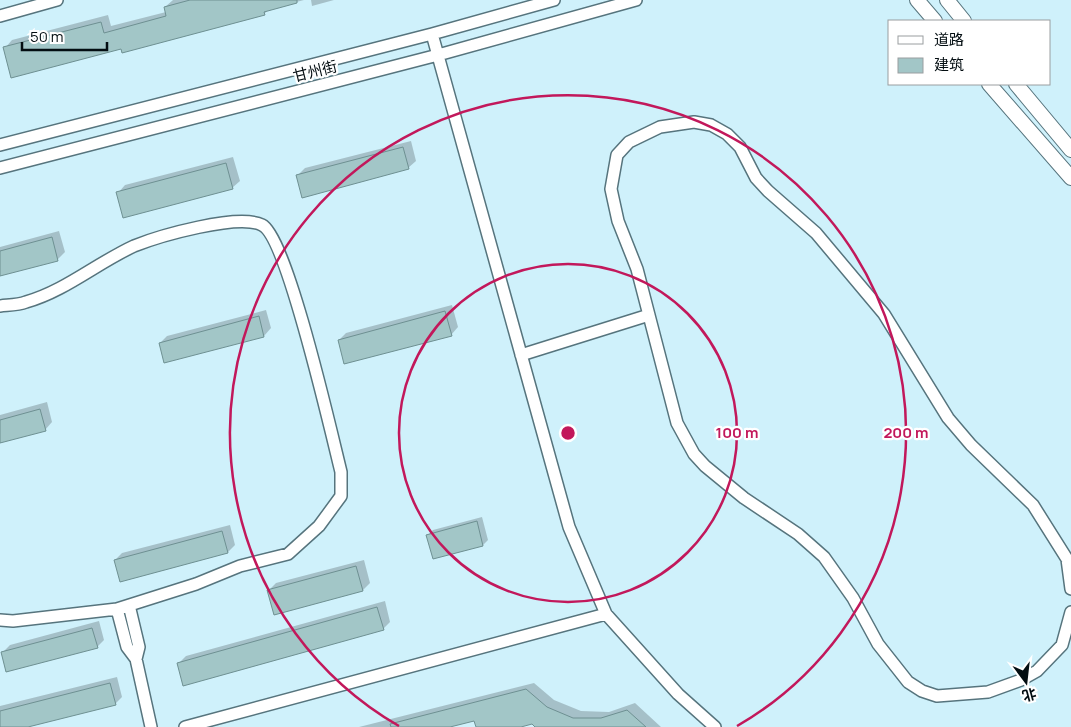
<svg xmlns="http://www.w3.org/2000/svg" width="1071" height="727" font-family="Manrope,'Noto Sans SC',sans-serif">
<rect width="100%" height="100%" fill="#cff1fb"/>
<path fill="#0003" d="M173,0h131l-35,9 -5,5 -259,34 7,-8 96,-25 3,11 55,-14 -1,-5z
M311,0h23l-22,6z
M411,141l5,20 -8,7 -111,8 8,-8z
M233,157l7,24 -8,7 -114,5 7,-8z
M59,231l6,21 -7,7 -58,16v-28z
M452,305l6,22 -7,8 -112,5 7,-7z
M266,310l5,18 -7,8 -104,7 7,-7z
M47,402l5,20 -7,8 -45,11v-26z
M482,517l6,23 -5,5 -49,13 -6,-23 5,-5z
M230,525l5,20 -7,7 -113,8 7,-7z
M364,560l6,23 -7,7h-94l7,-7z
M385,601l5,21 -7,7 -205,35 8,-8z
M99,621l5,19 -7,7 -94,5 7,-7z
M117,677l5,20 -7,7 -92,23h-23v-21z
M534,683l20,17 27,11 28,1 26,-9 26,24h-120l-9,-4 -16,4h-39l-2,-8 -30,8h-86z"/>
<path fill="#a2c6c7" stroke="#6e9092" d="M190,0h107v3l-33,9 1,3 -143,38 -1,-4 -110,29 -8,-31 98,-25 3,11 62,-17 -2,-9z
M403,147l6,22 -107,29 -6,-23z
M226,163l7,26 -110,29 -7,-26z
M52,237l6,24 -58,15v-25z
M445,311l7,25 -108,28 -6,-24z
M259,316l5,21 -100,26 -5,-20z
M40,409l6,22 -46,12v-23z
M477,521l6,25 -50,13 -7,-24z
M222,531l6,22 -108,29 -6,-22z
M356,566l7,25 -89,24 -7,-25z
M377,607l7,23 -201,56 -6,-23z
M92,628l6,20 -92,24 -5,-20z
M110,683l6,22 -88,22h-28v-16z
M526,689l21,18 26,11h28l26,-8 19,17h-111l-3,-3 -11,3h-45l-2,-6 -24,6h-59l-1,-3z"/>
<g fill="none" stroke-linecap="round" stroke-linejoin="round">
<defs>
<path id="minor" d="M0,16l57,-16
M432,34l137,493 37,87 72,80 37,33
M0,145l432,-111 122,-34
M0,168l438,-113 198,-55
M0,306c8,-1 18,-1 26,-4 39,-11 71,-39 108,-56 25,-10 104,-33 128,-21 25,12 70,211 79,247v24l-22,30 -31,28 -48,12 -44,18 -79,25 -104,12 -13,-1
M521,355l128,-40
M1071,589l-4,-30 -34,-54 -62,-60 -23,-27 -64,-104 -68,-81 -48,-42 -12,-13 -16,-31 -13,-13 -16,-9 -17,-3 -34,5 -31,15 -12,13 -6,34 7,32 19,48 40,154 17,31 11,12 39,32 54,36 26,23 29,41 25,46 30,38 14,9 15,5 51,-4 33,-12 16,-9 25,-26 9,-33
M129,605l10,42 -3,12
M117,609l10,38 9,12 15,68
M185,727l421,-113"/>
<path id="major" d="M917,0l18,21
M947,0l17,21
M989,84l82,94
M1016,84l55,66"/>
</defs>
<use href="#minor" stroke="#56747d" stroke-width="14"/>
<use href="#major" stroke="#56747d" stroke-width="16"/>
<use href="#minor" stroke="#fff" stroke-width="11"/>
<use href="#major" stroke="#fff" stroke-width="14"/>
</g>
<g fill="none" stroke="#c2185b" stroke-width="2.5">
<circle cx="568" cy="433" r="169"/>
<path d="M399 726A338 338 0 1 1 737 726"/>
</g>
<g text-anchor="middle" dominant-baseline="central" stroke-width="4.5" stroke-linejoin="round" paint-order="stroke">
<g font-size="15" fill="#030d11" stroke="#fff">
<text transform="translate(315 71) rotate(-14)">甘州街</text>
</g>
</g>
<circle cx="568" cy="433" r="8" fill="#c2185b" stroke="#fff" stroke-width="2.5"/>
<g font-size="15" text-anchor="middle" font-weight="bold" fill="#c2185b" stroke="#fff" stroke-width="4.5" stroke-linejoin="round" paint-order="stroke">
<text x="737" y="438">100 m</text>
<text x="906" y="438">200 m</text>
</g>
<rect x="888" y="20" width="162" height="65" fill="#ffffff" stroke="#9a9ea0"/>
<rect x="898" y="36" width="25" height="8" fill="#ffffff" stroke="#9a9ea0"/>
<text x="934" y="45" font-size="15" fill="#030d11">道路</text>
<rect x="898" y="58" width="25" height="15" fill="#a2c6c7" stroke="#9a9ea0"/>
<text x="934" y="70" font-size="15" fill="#030d11">建筑</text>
<g transform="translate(1026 682) rotate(165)" stroke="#ffffff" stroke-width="4" paint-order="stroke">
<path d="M0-4L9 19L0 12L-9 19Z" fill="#030d11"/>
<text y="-8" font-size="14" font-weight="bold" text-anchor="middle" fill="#030d11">北</text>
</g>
<path d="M22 42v8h85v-8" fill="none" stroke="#030d11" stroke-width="2.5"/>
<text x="30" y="42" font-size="15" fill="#030d11" stroke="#ffffff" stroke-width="4" paint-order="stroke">50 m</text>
</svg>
